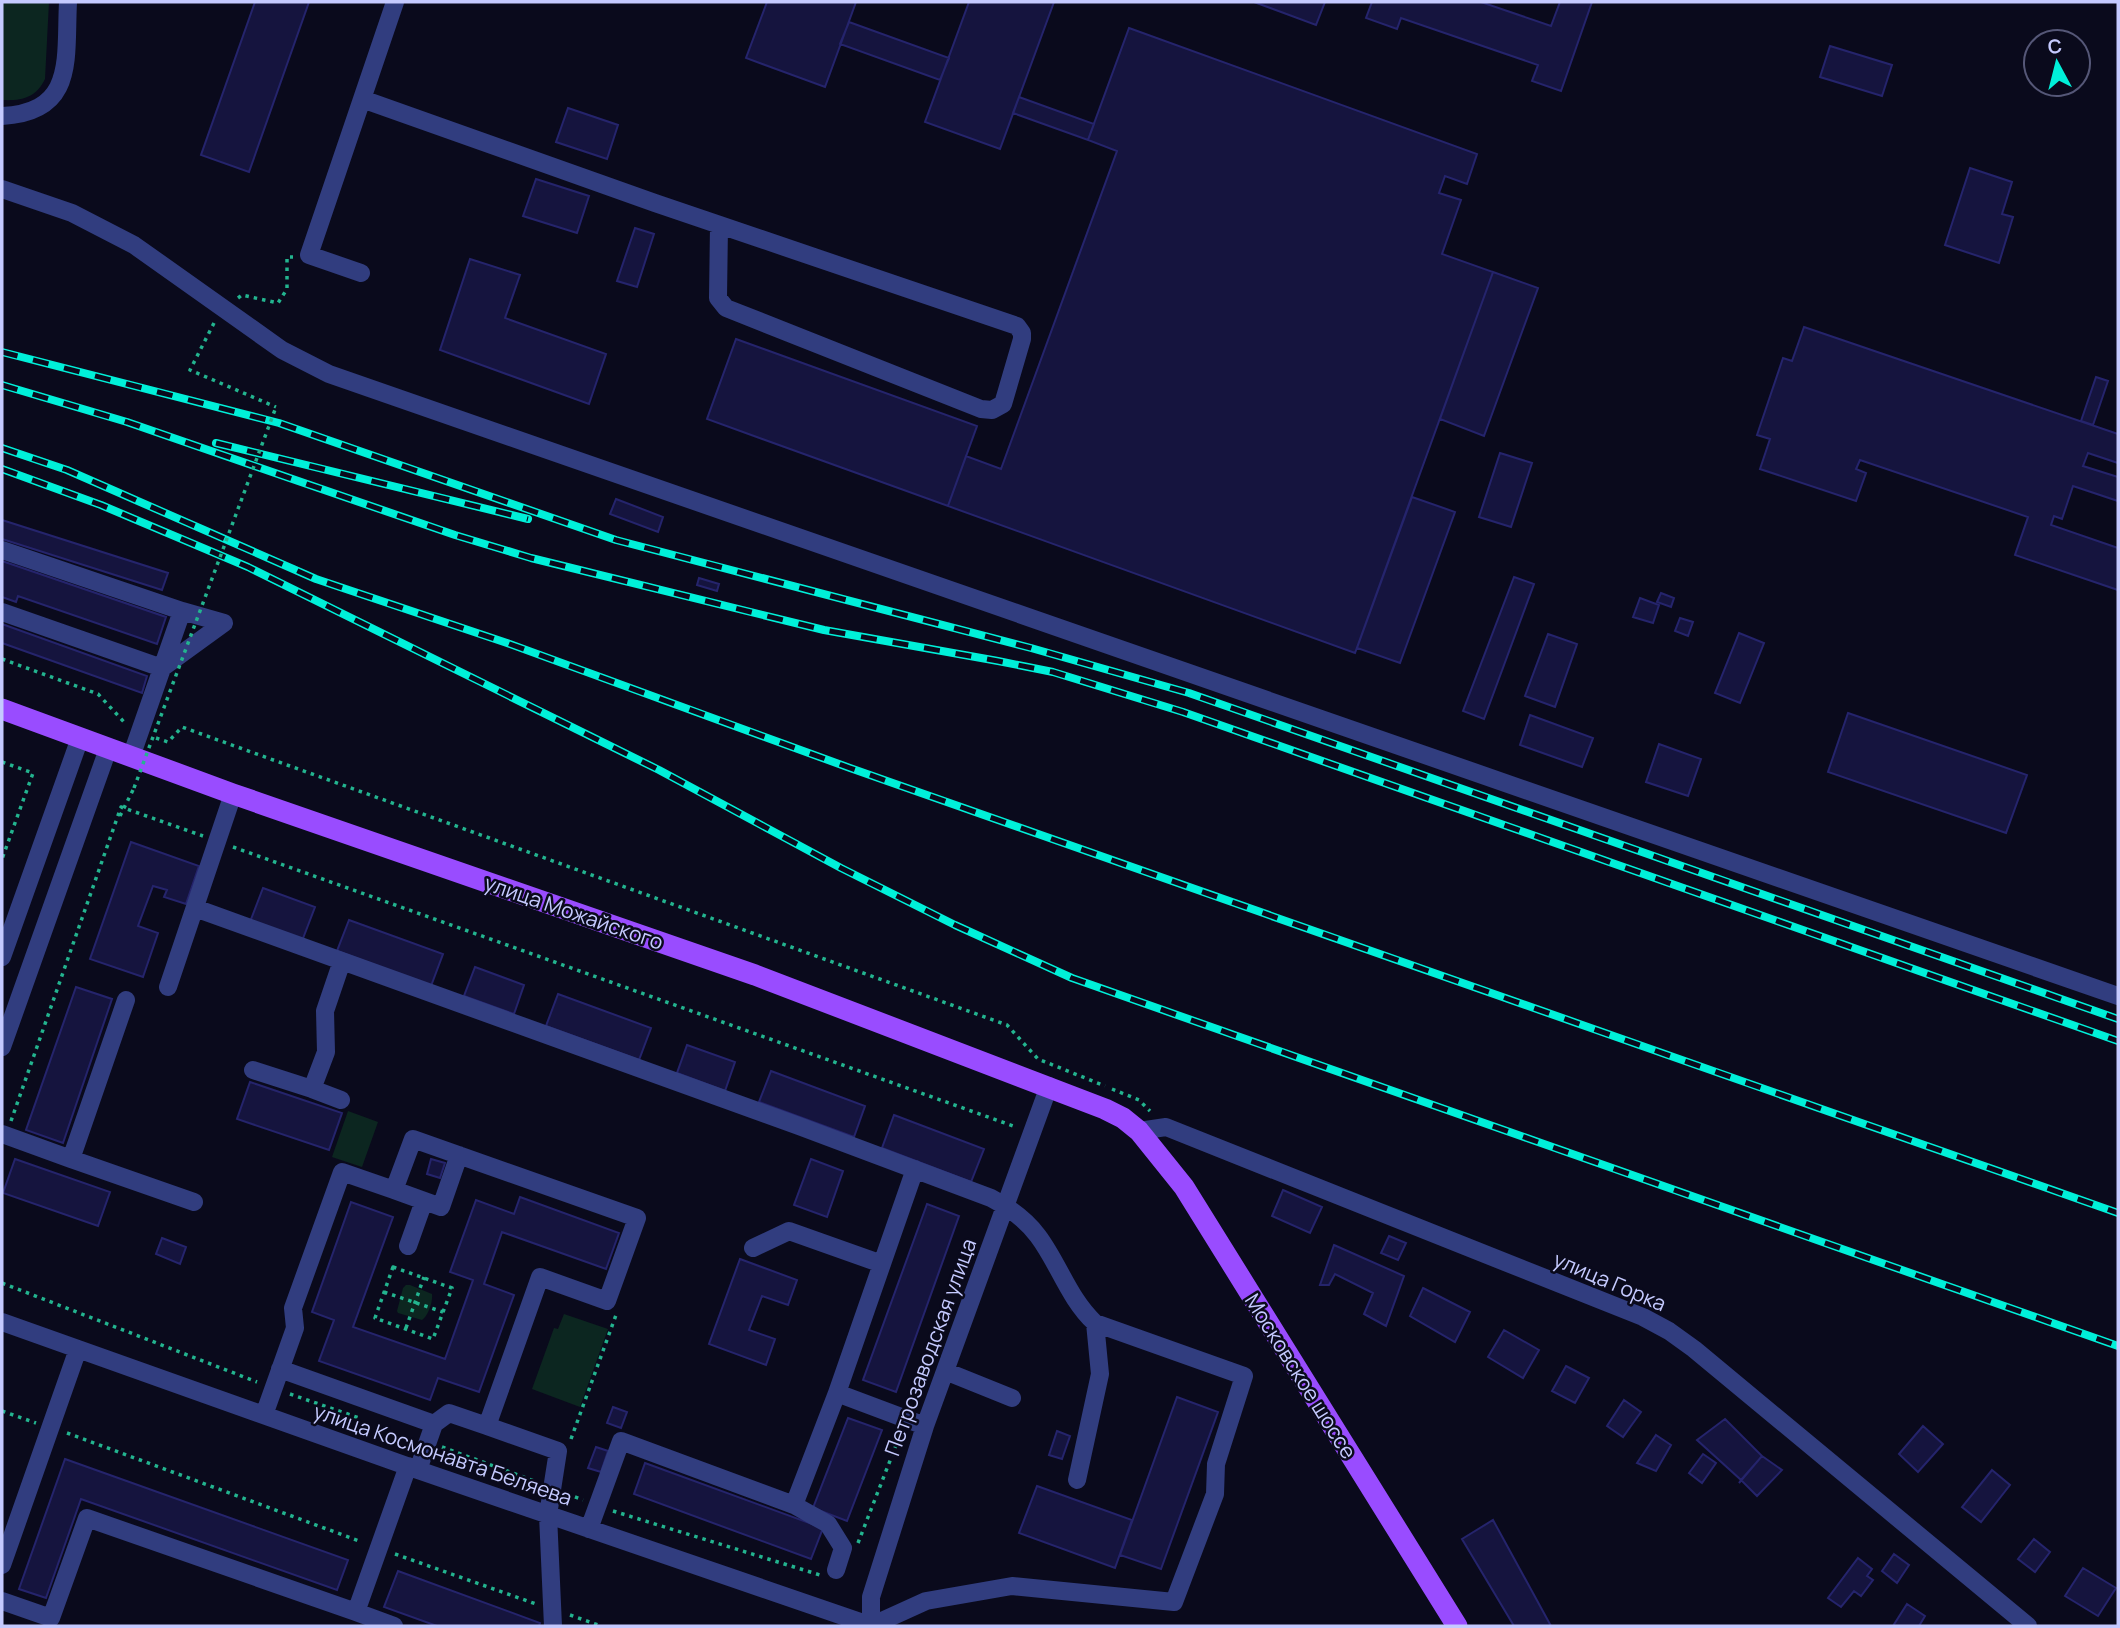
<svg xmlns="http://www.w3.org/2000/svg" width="2120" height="1628" font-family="Manrope,sans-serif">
<rect width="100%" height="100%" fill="#0a0a1c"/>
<path fill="#0c2620" d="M2,2h47l-4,77c-9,19 -24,22 -43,21z
M348,1111l30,11 -16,45 -30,-10z
M406,1285h4l22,9c1,8 -4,22 -10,26l-24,-7 -1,-2 6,-23z
M564,1314l44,15 -28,78 -48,-18 22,-61 4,1z"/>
<path fill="#15143e" stroke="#25246c" stroke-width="2" d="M255,2h54l-60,170 -48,-17z
M767,2h89l-31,85 -79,-29z
M969,2h85l-54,147 -75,-27z
M1254,2h71l-9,23z
M1372,2h109l70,24 9,-24h32l-31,89 -29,-10 6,-16 -137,-47 -4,11 -31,-11z
M849,22l100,36 -9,22 -100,-36z
M1129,28l348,126 -10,30 -22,-8 -6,17 22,7 -19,54 51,18 -138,381 -407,-147 18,-50 35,13 116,-318 -29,-11z
M1830,46l62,19 -10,31 -62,-19z
M1019,97l75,27 -6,16 -75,-27z
M568,108l50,17 -11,34 -51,-17z
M1970,168l42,14 -10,32 11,3 -14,46 -54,-18z
M536,179l53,17 -12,37 -54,-17z
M635,228l19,6 -17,53 -20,-6z
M470,259l50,16 -15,43 101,36 -17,50 -149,-54z
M1493,272l45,16 -54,148 -44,-17z
M1804,327l314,107v29l-30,-10 -5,13 35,11v24l-45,-15 -11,33 -8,-3 -3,9 67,23v42l-103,-35 13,-38 -168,-57 -4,9 10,4 -10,28 -96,-32 10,-30 -13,-4 26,-77 9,3z
M736,339l241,87 -29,80 -241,-87z
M2096,377l12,4 -15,44 -12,-4z
M1500,453l32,10 -21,64 -32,-10z
M1412,497l43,15 -55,151 -43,-15z
M616,499l47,18 -5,15 -48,-18z
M2,520l166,53 -6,17 -160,-51z
M2,561l164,56 -9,27 -139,-48 -2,6 -14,-5z
M1514,577l20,7 -50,135 -21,-8z
M699,578l20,6 -2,7 -20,-6z
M1661,593l13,5 -3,9 -14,-5z
M1640,598l19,7 -6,18 -20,-6z
M1680,618l13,4 -5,14 -13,-5z
M2,624l145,52 -5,17 -140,-50z
M1739,633l25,10 -24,60 -25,-10z
M1548,634l29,10 -22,63 -30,-11z
M1848,713l179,62 -21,58 -178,-61z
M1530,715l63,23 -11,29 -62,-22z
M1659,744l42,15 -13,37 -42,-14z
M131,842l68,24 -13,38 -22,-7 3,-7 -14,-4 -15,40 20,7 -15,44 -53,-18z
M263,888l52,19 -13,34 -52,-19z
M349,920l94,34 -12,32 -94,-35z
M475,967l49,18 -10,29 -50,-18z
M76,987l36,12 -49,144 -37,-13z
M558,994l93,34 -12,32 -93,-34z
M687,1045l48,17 -10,29 -48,-18z
M771,1071l94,35 -11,31 -95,-35z
M250,1082l92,31 -13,37 -92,-31z
M894,1115l90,34 -13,33 -89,-34z
M15,1159l95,33 -12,34 -95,-33z
M431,1159l14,4 -5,15 -13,-4z
M811,1159l32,12 -16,46 -33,-12z
M1283,1190l39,17 -12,26 -38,-17z
M520,1197l99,36 -13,36 -104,-37 -18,52 30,11 -35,97 -41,-14 -8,22 -111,-39 15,-41 -22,-8 39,-110 42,15 -40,110 92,32 28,-79 -23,-8 26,-72 38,14z
M927,1204l32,12 -63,176 -33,-12z
M1389,1236l17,7 -8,17 -17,-7z
M162,1238l24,9 -6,17 -24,-10z
M1334,1245l70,31 -18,50 -22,-12 9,-21 -38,-19 -6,11h-9z
M740,1259l57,21 -9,25 -26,-9 -13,34 26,9 -9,26 -57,-21z
M1423,1288l47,24 -15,30 -45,-26z
M1504,1330l35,20 -16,28 -35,-21z
M1566,1366l23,12 -14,25 -23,-12z
M1177,1397l41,15 -57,157 -41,-14z
M1624,1400l17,12 -18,25 -16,-11z
M613,1407l14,5 -6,16 -14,-5z
M848,1418l34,12 -35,91 -34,-13z
M1725,1419l37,37 -23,27 2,-3 -44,-40z
M1923,1426l20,18 -25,28 -19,-18z
M1057,1431l13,5 -8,23 -13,-4z
M1656,1435l15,10 -15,26 -19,-8z
M596,1447l12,4 -7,21 -13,-4z
M1703,1454l13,9 -14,20 -13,-10z
M1762,1456l20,14 -25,26 -16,-16z
M65,1459l283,101 -11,30 -256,-91 -35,99 -27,-9z
M645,1463l178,65 -12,31 -177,-65z
M1992,1470l18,15 -29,37 -19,-15z
M1037,1486l95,34 -17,48 -96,-35z
M1493,1520l58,106h-37l-52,-87z
M2034,1539l16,13 -15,20 -17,-13z
M1894,1554l15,11 -12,18 -15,-12z
M1858,1558l14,11 -5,7 6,4 -12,16 -7,-5 -13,16 -13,-9z
M2083,1568l33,20 -18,28 -33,-20z
M398,1571l142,52 -1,3h-102l-53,-19z
M1907,1604l18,12 -6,10h-26z"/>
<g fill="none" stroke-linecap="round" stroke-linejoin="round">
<path stroke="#23b48f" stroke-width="3.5" stroke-dasharray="3.5 5" stroke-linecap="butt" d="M238,298l4,-3 36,8 9,-14v-32h6
M214,323l-24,47 86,37
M2,659l96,35 26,28
M156,738l12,4 14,-15 825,298 31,34 67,27
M2,762l31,11 -31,86
M120,816l14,-28
M233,847l783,280
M1112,1089l27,11 11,11
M11,1121l110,-314 82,29
M393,1267l59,21 -19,51 -58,-21z
M2,1283l255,99
M384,1292l59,20
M406,1328l18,-51
M290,1394l72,25
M2,1411l34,12
M67,1433l295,109
M571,1439l45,-124
M442,1447l95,35
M567,1494l16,6
M613,1511l207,64
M858,1543l42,-108
M395,1554l141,50
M570,1615l31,11"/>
<path stroke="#313d7f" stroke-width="18" d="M362,99l293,104 362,123 5,7v6l-19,65 -11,6 -11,-1 -255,-101 -8,-10 1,-73
M2,116c74,-4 63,-57 66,-114
M2,189l70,24 62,32 148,105 47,24 1789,622
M361,273l-52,-18 86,-253
M2,550l180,61 -51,146
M2,612l160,56 62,-45 -42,-12
M195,908l604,218 192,72c17,9 36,23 47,38 21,28 31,63 57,87l149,53 -28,88 -1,30 -41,108 -162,-16 -86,15 -55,25
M2,957l78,-219
M168,987l65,-193
M2,1047l106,-298
M253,1070l59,19
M341,1100l-29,-11 14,-37 -1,-41 17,-50
M1139,1131l27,-4 477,190 26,14 25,18 334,277
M2,1134l69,25 55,-159
M71,1159l123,43
M394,1190l47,17 18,-52
M408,1246l16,-45
M753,1248l36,-17 93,33
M2,1322l416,148 454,156
M280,1369l154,55
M945,1371l67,27
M837,1393l78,-224
M264,1415l31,-87 -2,-20 49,-136 52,18 19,-51 224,79 -30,83 -67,-24 -53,149 71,25 -10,64 5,111
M418,1470l16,-46 15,-11 38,13
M1077,1480l23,-106 -5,-51
M794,1505l34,19 15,24 -7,22
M589,1529l32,-88 173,64 43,-112 88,33
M2,1565l76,-216
M2,1601l49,17 36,-100 269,94
M394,1626l-38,-14 52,-146
M871,1626v-29l54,-171 124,-340"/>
<path stroke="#994cff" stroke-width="21" d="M2,709l231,85 522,181 350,134 18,9 16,13 45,56 273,439"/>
<defs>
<path id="rail" d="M2,352l277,71 337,117 415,108 158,45 929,326
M2,385l125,37 328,113 76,23 293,72 174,31 55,11 130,40 935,329
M216,443l312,76
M2,448l65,22 249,109 191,64 343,125 1268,445
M2,469l99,36 147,62 411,203 182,98 114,57 117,53 1046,368"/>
</defs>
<use href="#rail" stroke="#00f0d9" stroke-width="8"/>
<use href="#rail" stroke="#0a0a1c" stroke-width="5" stroke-dasharray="16" stroke-linecap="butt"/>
<path stroke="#23b48f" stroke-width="3.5" stroke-dasharray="3.5 5" stroke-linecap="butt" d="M134,788l142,-381"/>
</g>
<g text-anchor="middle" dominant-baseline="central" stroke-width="5" stroke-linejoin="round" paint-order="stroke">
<g font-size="21" fill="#c5caff" stroke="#0a0a1c">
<text transform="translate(574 912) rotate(19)">улица Можайского</text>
<text transform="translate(1610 1281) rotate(23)">улица Горка</text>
<text transform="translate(930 1347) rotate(-70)">Петрозаводская улица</text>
<text transform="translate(1301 1376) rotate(58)">Московское шоссе</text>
<text transform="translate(443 1454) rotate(19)">улица Космонавта Беляева</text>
</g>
</g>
<rect width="2120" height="1628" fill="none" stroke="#c5caff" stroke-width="7"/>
<g transform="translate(2057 63) rotate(353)"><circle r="33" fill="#0a0a1c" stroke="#555777" stroke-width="2"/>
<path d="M0-5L12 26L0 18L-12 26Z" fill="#00f0d9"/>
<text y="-10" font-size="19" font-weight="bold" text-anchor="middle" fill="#c5caff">С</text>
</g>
</svg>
